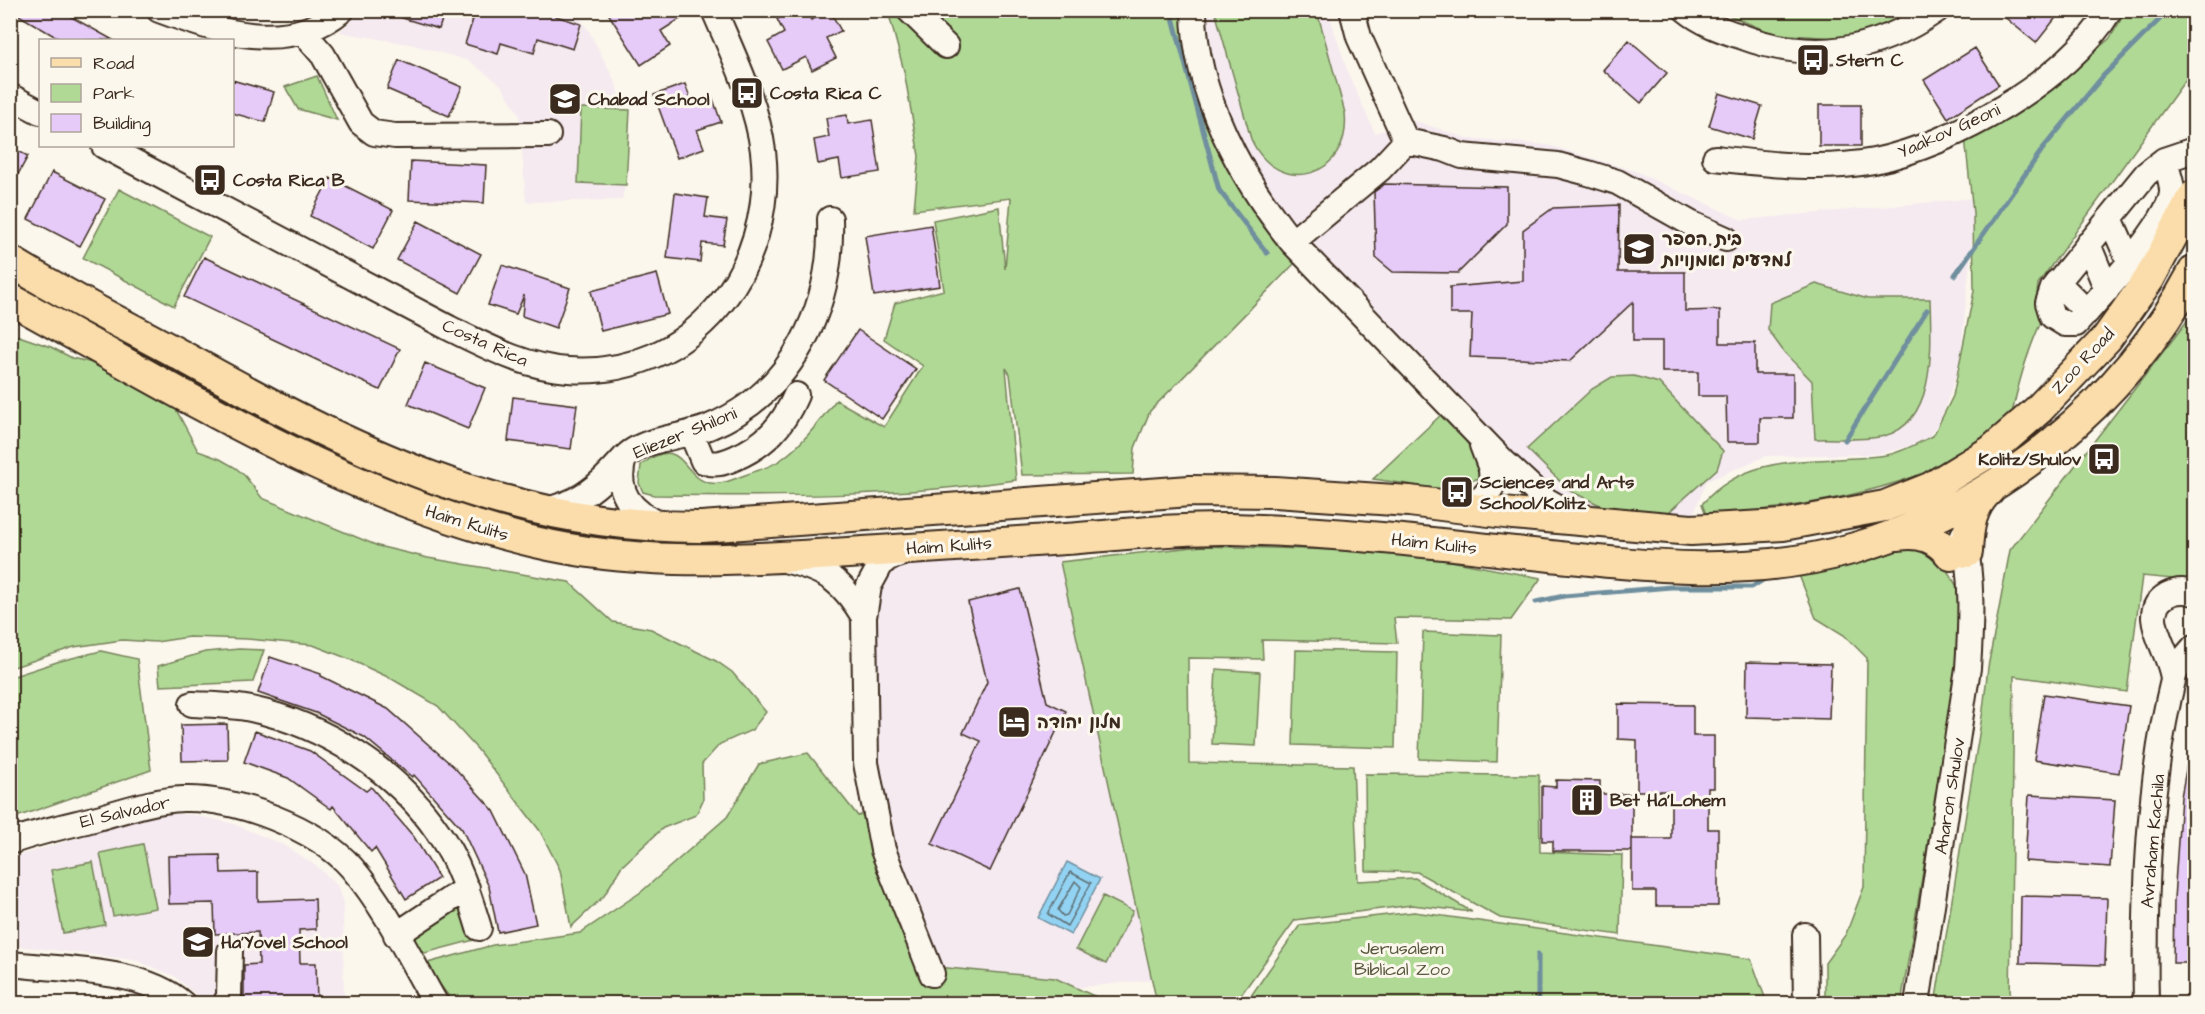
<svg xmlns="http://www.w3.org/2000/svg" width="2205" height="1014" font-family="'Architects Daughter','Playpen Sans Hebrew',sans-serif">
<rect width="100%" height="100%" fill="#fbf7ec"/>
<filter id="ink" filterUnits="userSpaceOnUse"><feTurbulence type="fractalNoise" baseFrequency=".0167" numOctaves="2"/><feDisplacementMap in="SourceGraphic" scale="12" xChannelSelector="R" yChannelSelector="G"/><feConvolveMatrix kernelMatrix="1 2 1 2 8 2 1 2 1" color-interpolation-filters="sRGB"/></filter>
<g filter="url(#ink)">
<path fill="#f5eaf0" d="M362,11h212l15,20 27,52 12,50 -2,47 -4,20 -96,2 -7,-88 -18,-29 -32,-24 -55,-16 -75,-13z
M1200,11h128l20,62 27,60 40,-12 52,17 81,7 87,26 107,49 234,-22 -16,165 -18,54 -16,25 -47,12 -113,2 -59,25 -16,39 -99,-7 -57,-29 -250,-258 -54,-87 -24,-75z
M1058,539l103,440 -236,24 -68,-208 9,-32 14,-198z
M159,814h30l42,9 55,23 33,22 18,17 6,16 1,102h-139l-31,-27 -39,-16 -124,-15 -1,-87z"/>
<path fill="#b0d996" stroke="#76825a" stroke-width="1.5" d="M1731,10l184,1 -48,21 -29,6 -64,-4 -46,-19z
M888,11h293l8,64 39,90 67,98 -145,148 -15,37 -2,26 -111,1 -12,-101 -4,-6 10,112c-121,17 -240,17 -362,15l-11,-3 -4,-9 2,-18c43,-33 40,13 69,18 13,2 23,-4 35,-8 11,-4 25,-8 34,-14 23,-15 40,-40 57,-61l48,27 39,-61 -39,-27 11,-36 49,-13 -11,-70 66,-13 6,62 6,-71 -97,12 5,-54 -15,-85z
M1215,11h102l28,102c7,65 -67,86 -94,26z
M2126,11h68v57l-156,216 -2,21 6,15c-16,34 -25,67 -32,104 -12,9 -24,21 -37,27 -82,44 -175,55 -266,66l-5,-13c50,-56 118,-39 184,-49 16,-2 33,-13 47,-19l20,-40 21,-105 -1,-78 -8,-76 77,-40 68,-59z
M317,76l20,44 -39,-11 -13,-22z
M581,108l49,2 -4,75 -48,-2z
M119,189l91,48 -36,69 -91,-48z
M1816,284l52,15h62c1,43 8,123 -46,137 -18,5 -49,2 -69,3l-3,-58 -28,-29 -16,-22 2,-27z
M2194,312v269l-52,-5 -15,116 -113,-16 -4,327 -75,1 48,-294 5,-43 22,-117z
M10,333l41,14 21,11 37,9 63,35 26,49 22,8 16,9 9,8 17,22 116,48 50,12 141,24 44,40 38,7 65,32 16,11 34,40 -14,18 -32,14 -18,20 1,36 -7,15 -33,13 -42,39 -17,29 -33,31 -11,-57 -20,-39 -62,-81 -40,-44 -46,-27 -43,-20 -36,-14 -66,-6 -58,-2 -33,5 -34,-2 -48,7 -63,21z
M1634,376l25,7 64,68 -6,18 -57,51 -45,-8 -45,-21 -43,-42 65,-60 20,-12z
M1444,412c17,22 33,38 35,66l-31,12 -75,-11z
M1202,546l201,6 138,26 -30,42 -117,-2 3,25 -135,-3 1,19 -75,-1 1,105 164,3 5,115 57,-3 57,34 -60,-7 -117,15 -55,76 -1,7h-82l-97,-441z
M1914,547l17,8 12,9 17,27 -4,84 -55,328h-76v-40l21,-29 18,-47 3,-229 -23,-23 -28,-17 -19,-48 100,-22z
M1423,632l78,3 -4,127 -78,-3z
M239,649l25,1 -11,32 -93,4 -2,-20 47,-14z
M1296,650l101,2 -2,96 -102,-3z
M101,651l36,8 14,111 -140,49v-142l49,-16z
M1216,669l44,3 -4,74 -44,-2z
M808,753l50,63 6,-2 73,153 118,11 54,25 -445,1 -25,-7 -74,7 -111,-1 -30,-39 69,-19 87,-12 61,-41 86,-75 32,-53z
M1365,774l174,1 1,77 82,3 -2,80 -120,-17 -83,-46 -51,-1z
M143,844l13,64 -43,8 -13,-63z
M93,862l12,63 -42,8 -12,-63z
M1103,896l30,15 -27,53 -30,-15z
M462,905l12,35 -53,14 -14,-17z
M1414,912l337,47 16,44h-521l54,-78z"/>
<path fill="#92d3f3" stroke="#6f8f9e" stroke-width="1.5" d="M1067,862l33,17 -29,56 -33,-17z"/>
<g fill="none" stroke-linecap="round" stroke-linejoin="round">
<path stroke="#5e6e73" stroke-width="1.5" d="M1070,872l21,11 -24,43 -19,-12z
M1075,881l6,6 -14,28 -4,1 -5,-6z"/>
<path stroke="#6f8f9e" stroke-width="5" d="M1171,10l48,180 48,63
M1955,275l89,-128 60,-72 65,-65
M1845,440l82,-130
M1536,602l28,-6 107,-9h81l11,-7
M1538,1004v-50"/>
</g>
<path fill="#e6caf8" stroke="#3b2a1e" stroke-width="1.5" d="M10,10h49l54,30h-52z
M390,10h55l-6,19 -50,-15z
M476,10h61l44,14 -8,25 -35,-11 -4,15 -33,-10 -3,11 -33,-10z
M606,10h88l-33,21 9,15 -29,19z
M795,10h11l5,10 19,-9 11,20 -15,7 10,20 -24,12 -6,-13 -24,12 -14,-27 16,-9 -7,-14z
M1996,10h66l-26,33z
M1629,40l38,33 -26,30 -38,-33z
M1975,48l24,37 -51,33 -24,-38z
M399,60l63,27 -13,29 -62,-27z
M232,80l42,12 -9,30 -33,-9z
M685,84l7,19 20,-7 9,26 -24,8 7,18 -27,10 -23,-63z
M1719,93l43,13 -10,33 -43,-13z
M1819,105h42v41h-42z
M847,115l1,9 24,-4 8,52 -38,6 -3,-18 -21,4 -4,-24 15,-3 -3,-19z
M10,147l18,9 -18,33z
M411,161l75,4 -2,38 -75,-3z
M52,172l53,27 -25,47 -52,-27z
M330,178l63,32 -20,39 -63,-33z
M1385,184l122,3v37l-49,49 -65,-1 -17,-14 -2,-66z
M675,193l33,5 -3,19 22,3 -4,25 -21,-2 -2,19 -33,-4z
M1619,205l-1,67h67v39l35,-1v33h35v31h38v44h-33v24h-33l-1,-46h-28v-24h-36v-31h-29v-39l-63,59 -100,-4 2,-43h-22v-27l73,-6v-51l30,-22z
M418,221l63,33 -21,39 -63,-33z
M931,225l9,61 -66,10 -9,-60z
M204,257l196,92 -20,41 -196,-93z
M502,265l68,23 -14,40 -34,-12 2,-21 -8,19 -28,-9z
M657,274l11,40 -67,17 -10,-40z
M858,330l58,39 -34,50 -58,-39z
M425,363l60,25 -17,41 -60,-25z
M513,397l64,8 -6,44 -63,-8z
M1020,589l27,113 19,9 -76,160 -58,-27 49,-103 -18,-8 24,-51 -19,-80z
M270,657l51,17v2l67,33 66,58 40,44 31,63 11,50 -38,8 -9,-45 -27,-58 -48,-54 -2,2 -48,-40 -48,-24 -58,-20z
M1747,662l84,2 -2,55 -83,-2z
M2044,694l85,12 -10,67 -85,-13z
M1618,704l75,1v31h21v52h-6v41h10v77h-62v-15h-24v-52h39v-48h-34v-51l-19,-1z
M227,724l1,36 -46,1 -1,-36z
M255,731l55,20 56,40 5,-4 43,50 25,41 -33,21 -31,-51 -4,4 -38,-46 -2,3 -43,-31 -44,-16z
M2187,764l7,1v198h-21l1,-64 7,-102z
M1556,780l44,1v13h32v57h-79v-10h-11v-55l14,1z
M2029,795l86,5 -5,67 -85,-6z
M220,855l1,18 37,-1v29l57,-2 1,30 -17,1 1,33h16l1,41h-73v-39l15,-1 -1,-32 -43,2 -1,-31 -45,1 -1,-48z
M2021,896l86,2 -2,67 -85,-2z"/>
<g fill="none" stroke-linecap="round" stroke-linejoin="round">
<defs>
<path id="minor" d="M159,10c59,22 129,45 183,0
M909,10l37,36
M1194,10c0,83 48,170 98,232l212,220 40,37 34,19
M1686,10c16,13 35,20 54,26 72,27 134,17 197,-26
M302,31l21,24 38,68 13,10 21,3 153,-1
M10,96l30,16
M1406,141l38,8 18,7 96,9 30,8 29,9 73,41 36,16
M104,146l345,182c39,19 76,39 119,42 124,9 209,-102 195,-219 -6,-48 -30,-96 -49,-141
M1715,158c52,6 106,13 159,3 79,-16 194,-81 236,-151
M2164,160c3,9 8,21 8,31 1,27 -76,111 -96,133h-11l-13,-8 -4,-13 5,-15 93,-114 18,-14 30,-10
M2110,218l19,43
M1292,242l88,-73 26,-28 -47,-104 -7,-27
M2088,244l19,46
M2057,282l30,30
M691,432l12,29c12,5 20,2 32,-3 30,-13 48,-32 61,-63
M624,458c-10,35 7,53 38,68
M1455,507l26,-8 11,-12 -1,-18 -9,-24
M546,510c28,-7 45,-17 65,-38 7,-7 13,-15 20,-20 22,-15 54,-15 78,-25 84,-34 124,-121 121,-208
M906,552l-18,6 -7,6 -12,22 -5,31 2,146 17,87 49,124
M788,561c40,10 55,21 76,56
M2173,680c-1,-28 -38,-66 -6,-85 9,-5 18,-5 27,-2
M192,704c19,1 40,1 59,5 73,16 145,61 187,123 20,28 31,63 41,96
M10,842c27,-10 56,-16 84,-23 29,-8 59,-19 89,-20 52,-2 134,29 169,69 34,40 58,91 84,136
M396,935l71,-47
M1805,935l1,69
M10,964c52,6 133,4 173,40
M225,1004l4,-8 1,-45
M1917,1004l51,-336c3,-43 5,-92 -5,-133
M2146,1004c-2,-108 2,-224 28,-328l7,-14 13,-15"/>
<path id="major" d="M10,261c56,35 115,64 172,95 168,93 322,172 520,171l488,-36 85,1 134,9 104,13 178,16 92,-5 102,-19 45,-18 61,-37 47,-41 69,-72 42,-59 45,-83
M10,299c170,93 335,198 525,243 93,22 187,19 282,13 83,-6 166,-11 248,-16 56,-4 111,-11 166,-10 94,2 189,12 283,23 113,12 230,29 341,-4 143,-42 269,-145 339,-277
M1898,535c23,-4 39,3 53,20
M1967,552c1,-24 4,-46 22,-62"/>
</defs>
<use href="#minor" stroke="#3b2a1e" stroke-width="28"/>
<use href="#major" stroke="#3b2a1e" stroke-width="34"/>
<use href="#minor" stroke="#fbf7ec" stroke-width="24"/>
<use href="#major" stroke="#fbddab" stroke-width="30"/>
</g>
</g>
<defs>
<symbol id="bus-square" viewBox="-11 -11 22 22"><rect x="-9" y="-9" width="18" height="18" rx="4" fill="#3b2a1e" stroke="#fbf7ec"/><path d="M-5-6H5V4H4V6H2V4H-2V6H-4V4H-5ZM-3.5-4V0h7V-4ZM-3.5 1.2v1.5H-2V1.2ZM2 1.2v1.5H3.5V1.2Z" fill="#fff"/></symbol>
<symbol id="school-square" viewBox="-11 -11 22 22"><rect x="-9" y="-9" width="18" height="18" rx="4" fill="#3b2a1e" stroke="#fbf7ec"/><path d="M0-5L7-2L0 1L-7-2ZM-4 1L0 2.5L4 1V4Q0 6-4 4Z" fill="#fff"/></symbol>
<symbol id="hotel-square" viewBox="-11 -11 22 22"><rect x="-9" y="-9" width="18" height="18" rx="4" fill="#3b2a1e" stroke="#fbf7ec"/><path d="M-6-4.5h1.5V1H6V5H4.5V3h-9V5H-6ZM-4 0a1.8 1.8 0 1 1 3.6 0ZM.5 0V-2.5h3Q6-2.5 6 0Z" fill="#fff"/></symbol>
<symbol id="building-square" viewBox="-11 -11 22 22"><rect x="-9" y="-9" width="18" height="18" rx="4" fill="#3b2a1e" stroke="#fbf7ec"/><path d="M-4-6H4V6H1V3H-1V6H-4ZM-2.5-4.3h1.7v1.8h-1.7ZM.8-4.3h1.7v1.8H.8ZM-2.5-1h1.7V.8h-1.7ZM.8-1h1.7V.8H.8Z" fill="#fff"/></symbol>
</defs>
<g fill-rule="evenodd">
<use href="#bus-square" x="1794" y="41" width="38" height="38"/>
<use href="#bus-square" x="728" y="74" width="38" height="38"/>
<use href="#school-square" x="546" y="80" width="38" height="38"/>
<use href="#bus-square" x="191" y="161" width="38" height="38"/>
<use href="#school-square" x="1620" y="230" width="38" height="38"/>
<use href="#bus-square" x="2085" y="440" width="38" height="38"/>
<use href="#bus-square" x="1438" y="473" width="38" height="38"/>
<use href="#hotel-square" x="995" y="703" width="38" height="38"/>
<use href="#building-square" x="1568" y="781" width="38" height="38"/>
<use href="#school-square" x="179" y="923" width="38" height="38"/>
</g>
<g text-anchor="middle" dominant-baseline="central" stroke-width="6" stroke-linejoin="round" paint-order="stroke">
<g font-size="18" font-weight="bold" fill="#3b2a1e" stroke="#fbf7ec" text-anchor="start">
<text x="1836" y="60">Stern C</text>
<text x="770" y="93">Costa Rica C</text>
<text x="588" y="99">Chabad School</text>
<text x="233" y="180">Costa Rica B</text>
<text x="1662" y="239">בית הספר<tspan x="1662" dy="21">למדעים ואמנויות</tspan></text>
<text x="2081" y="459" text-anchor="end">Kolitz/Shulov</text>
<text x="1480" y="482">Sciences and Arts<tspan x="1480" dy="21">School/Kolitz</tspan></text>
<text x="1037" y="722">מלון יהודה</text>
<text x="1610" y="800">Bet Ha'Lohem</text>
<text x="221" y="942">Ha'Yovel School</text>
</g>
<g font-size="18" fill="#3b2a1e" stroke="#fbf7ec">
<text transform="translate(1949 131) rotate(-24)">Yaakov Geoni</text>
<text transform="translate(485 343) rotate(24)">Costa Rica</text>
<text transform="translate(2083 361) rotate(-47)">Zoo Road</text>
<text transform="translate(685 433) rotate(-22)">Eliezer Shiloni</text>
<text transform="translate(467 523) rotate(17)">Haim Kulits</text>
<text transform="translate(1434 544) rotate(6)">Haim Kulits</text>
<text transform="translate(949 546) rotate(-4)">Haim Kulits</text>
<text transform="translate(1950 796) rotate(-81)">Aharon Shulov</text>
<text transform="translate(125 812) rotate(-13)">El Salvador</text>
<text transform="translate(2153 841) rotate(-85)">Avraham Kachila</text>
</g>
<g font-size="18" fill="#58563c" stroke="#fbf7ec">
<text x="1402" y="948">Jerusalem<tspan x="1402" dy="21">Biblical Zoo</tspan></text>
</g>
</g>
<rect width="2205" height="1014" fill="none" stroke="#fbf7ec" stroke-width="36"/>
<rect x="18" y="18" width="2169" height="978" fill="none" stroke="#3b2a1e" stroke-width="2" filter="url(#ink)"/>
<rect x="39" y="39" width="195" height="108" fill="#fbf7ec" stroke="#aea59a" stroke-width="1.5"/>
<rect x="51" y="58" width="30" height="9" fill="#fbddab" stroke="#aea59a" stroke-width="1.5"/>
<text x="93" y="69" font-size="18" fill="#3b2a1e">Road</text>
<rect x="51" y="84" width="30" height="18" fill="#b0d996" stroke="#aea59a" stroke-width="1.5"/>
<text x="93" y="99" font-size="18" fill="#3b2a1e">Park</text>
<rect x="51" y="114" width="30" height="18" fill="#e6caf8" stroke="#aea59a" stroke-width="1.5"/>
<text x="93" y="129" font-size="18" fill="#3b2a1e">Building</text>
</svg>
